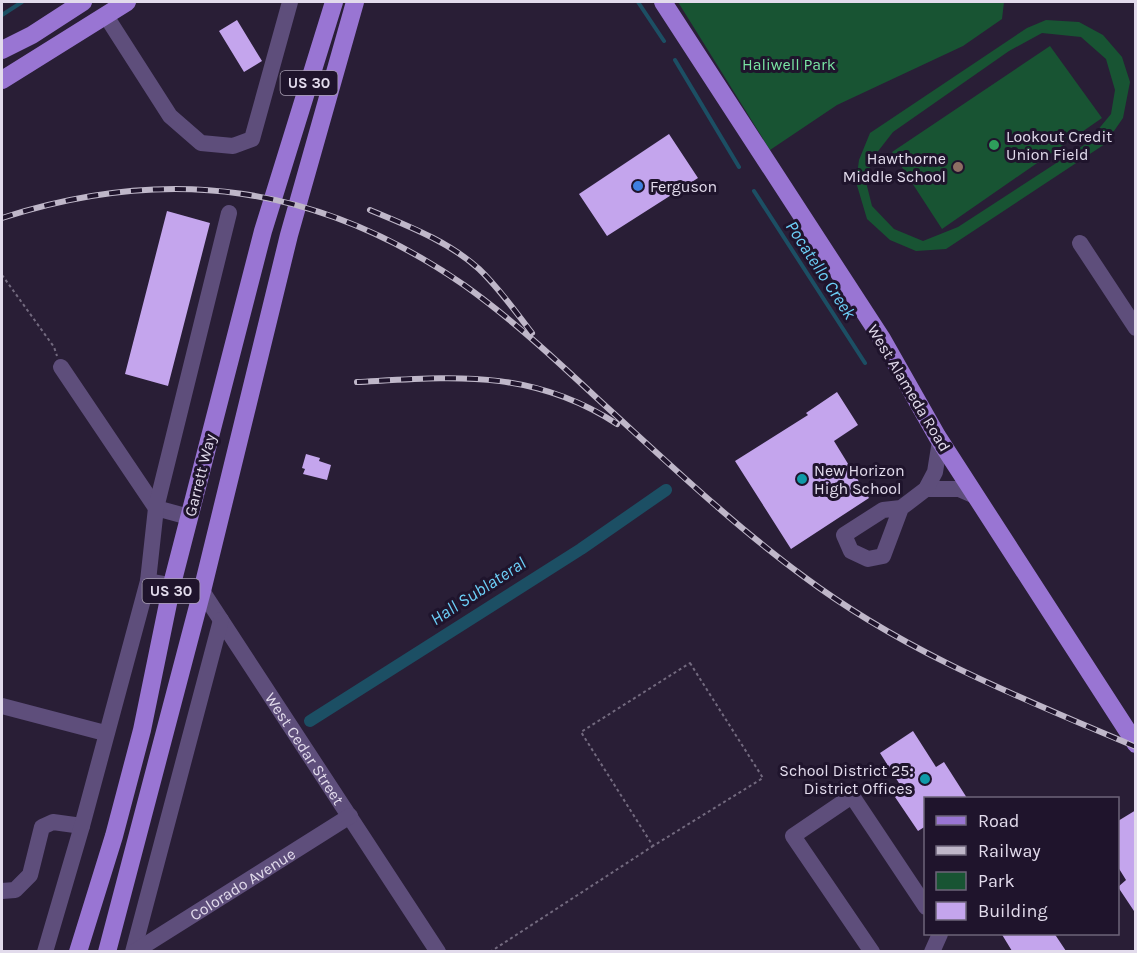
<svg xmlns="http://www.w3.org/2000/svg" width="1137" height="953" font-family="Karla,sans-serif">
<rect width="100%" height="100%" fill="#291e36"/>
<path fill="#185433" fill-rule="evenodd" d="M678,2h326l-2,17 -39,27 -126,59 -67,45z
M1046,20l33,2 24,13 19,22 8,25 -7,36 -18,26 -159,105 -30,2 -26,-11 -23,-21 -11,-37 3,-22 11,-27 157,-105zM1042,33l39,4 25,22 9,31 -4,24 -24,29 -129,84 -35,14 -29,-12 -22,-23 -6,-24 6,-23 21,-27 116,-81z
M1050,46l52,72 -160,111 -50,-77z"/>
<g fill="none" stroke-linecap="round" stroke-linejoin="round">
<path stroke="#1c4f64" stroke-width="4" d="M638,2l26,39
M2,15l20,-13
M675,60l64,107
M754,191l111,172"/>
<path stroke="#1c4f64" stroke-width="12" d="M310,721l271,-172 85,-59"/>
</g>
<path fill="#c4a5ed" d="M237,20l25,41 -18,11 -25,-41z
M669,134l29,44 -91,58 -28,-42z
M167,211l43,12 -42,163 -43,-12z
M837,392l21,33 -24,16 35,57 -78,51 -56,-88 73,-46 -2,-2z
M306,454l14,4 -1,3 12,4 -4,15 -24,-6 2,-5 -3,-1z
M913,731l23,36 8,-5 23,36h-41v28l-8,5 -23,-34 9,-6 -24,-38z
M1136,810v104l-18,-27 8,-7 -8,-13v-46z
M1001,933h53l12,18h-54z"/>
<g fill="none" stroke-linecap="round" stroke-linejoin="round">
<path stroke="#736a7f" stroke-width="2" stroke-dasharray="3 3" stroke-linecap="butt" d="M2,275l52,72 3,9
M690,663l73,115 -110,68 -72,-114z
M490,952l163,-106"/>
<g stroke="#5e4e7b" stroke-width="16">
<path d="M106,16l64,100 31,27 32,3 19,-7 38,-137"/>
<path d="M1080,243l56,85"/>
<path d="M61,367l95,141 33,9"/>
<path d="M926,489h33l16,7"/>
<path d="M901,508l-18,48 -15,3 -17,-8 -7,-16 39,-25 18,-2 25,-19 9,-17 5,-31"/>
<path id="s1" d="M148,581l54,10 236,361"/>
<path d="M2,706l103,27"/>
<path d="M2,891l13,-1 15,-15 12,-48 11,-5 29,4"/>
<path d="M45,952l37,-126 66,-245 8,-73 73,-295"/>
<path d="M133,952l88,-332"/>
<path id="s2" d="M134,952l216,-136"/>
<path d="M872,952l-79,-116 59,-40 74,111"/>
<path d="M932,952l8,-18"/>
</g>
<path stroke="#9975d3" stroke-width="18" d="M663,2l219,337 55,97 199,308
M2,50l30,-15 51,-33
M2,80l125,-78
M78,952l36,-116 28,-106 30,-146 91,-353 71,-229
M107,952l95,-361 87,-356 66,-233"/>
<defs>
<path id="rail" d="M370,210c38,16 78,31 109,59 20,19 36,42 53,64
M2,218c167,-54 317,-33 462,67 48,34 92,75 135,115 66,60 132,123 204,176 103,77 216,121 333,171
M357,382c96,-5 174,-14 260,42"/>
</defs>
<use href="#rail" stroke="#bfb7c9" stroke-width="6"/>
<use href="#rail" stroke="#1f142c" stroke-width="4" stroke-dasharray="11" stroke-linecap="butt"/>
</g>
<circle fill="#2e9e5b" stroke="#1f142c" stroke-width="2" cx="994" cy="145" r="6"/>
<circle fill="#8d6e63" stroke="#1f142c" stroke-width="2" cx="958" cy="167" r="6"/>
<circle fill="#3f7fe0" stroke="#1f142c" stroke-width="2" cx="638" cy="186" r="6"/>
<g fill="#0f9aa8" stroke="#1f142c" stroke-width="2">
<circle cx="802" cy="479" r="6"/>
<circle cx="925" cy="779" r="6"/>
</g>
<g text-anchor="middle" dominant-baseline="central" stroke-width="6" stroke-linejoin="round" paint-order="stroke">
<g fill="#1f142c" stroke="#a89fb2" stroke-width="1.5">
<rect x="280.5" y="71" width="57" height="24" rx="4.5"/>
<rect x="142.5" y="579" width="57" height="24" rx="4.5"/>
</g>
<g font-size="15" font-weight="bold" fill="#e2dbec">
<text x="309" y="83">US 30</text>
<text x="171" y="591">US 30</text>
</g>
<g font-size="16" fill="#79e4a3" stroke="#1f142c">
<text x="789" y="64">Haliwell Park</text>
</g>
<g font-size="16" fill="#e2dbec" stroke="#1f142c" text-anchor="start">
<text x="1006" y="136">Lookout Credit<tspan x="1006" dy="18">Union Field</tspan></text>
<text x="946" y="158" text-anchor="end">Hawthorne<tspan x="946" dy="18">Middle School</tspan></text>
<text x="650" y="186">Ferguson</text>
<text x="814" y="470">New Horizon<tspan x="814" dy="18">High School</tspan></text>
<text x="913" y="770" text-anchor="end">School District 25:<tspan x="913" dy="18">District Offices</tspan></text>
</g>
<g font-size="16" fill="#e2dbec" stroke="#1f142c">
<text transform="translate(909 388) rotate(59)">West Alameda Road</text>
<text transform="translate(200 475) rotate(-76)">Garrett Way</text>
<text stroke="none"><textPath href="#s1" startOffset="243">West Cedar Street</textPath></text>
<text stroke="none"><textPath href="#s2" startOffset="128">Colorado Avenue</textPath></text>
</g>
<g font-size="18" font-style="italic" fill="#6ccff7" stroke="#1f142c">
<text transform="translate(821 270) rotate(57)">Pocatello Creek</text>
<text transform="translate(478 591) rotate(-33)">Hall Sublateral</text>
</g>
</g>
<rect width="1137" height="953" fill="none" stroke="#e2dbec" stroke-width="6"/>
<rect x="924" y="797" width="195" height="138" fill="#1f142c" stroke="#6d6479" stroke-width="1.5"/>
<rect x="936" y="816" width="30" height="9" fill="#9975d3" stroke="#6d6479" stroke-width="1.5"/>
<text x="978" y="827" font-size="18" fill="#e2dbec">Road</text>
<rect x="936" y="846" width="30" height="9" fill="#bfb7c9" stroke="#6d6479" stroke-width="1.5"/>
<text x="978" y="857" font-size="18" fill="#e2dbec">Railway</text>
<rect x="936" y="872" width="30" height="18" fill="#185433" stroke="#6d6479" stroke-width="1.5"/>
<text x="978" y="887" font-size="18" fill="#e2dbec">Park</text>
<rect x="936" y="902" width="30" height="18" fill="#c4a5ed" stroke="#6d6479" stroke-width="1.5"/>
<text x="978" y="917" font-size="18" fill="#e2dbec">Building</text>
</svg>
